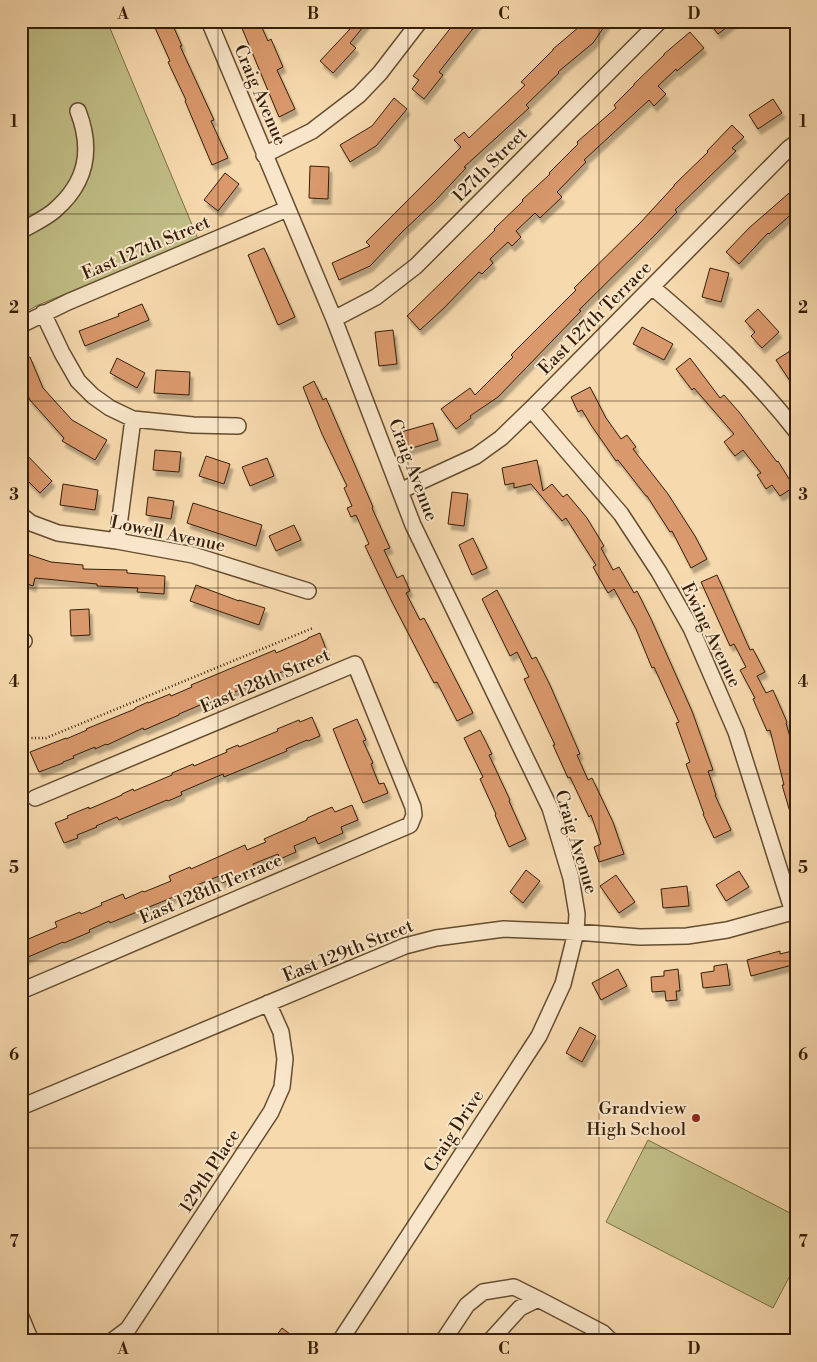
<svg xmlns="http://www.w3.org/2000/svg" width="817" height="1362" font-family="'Libre Bodoni',serif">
<defs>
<filter id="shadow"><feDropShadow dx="3" dy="5.5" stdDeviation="1" flood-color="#0004"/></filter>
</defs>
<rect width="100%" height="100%" fill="#f6d9ad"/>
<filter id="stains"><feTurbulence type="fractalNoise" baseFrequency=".004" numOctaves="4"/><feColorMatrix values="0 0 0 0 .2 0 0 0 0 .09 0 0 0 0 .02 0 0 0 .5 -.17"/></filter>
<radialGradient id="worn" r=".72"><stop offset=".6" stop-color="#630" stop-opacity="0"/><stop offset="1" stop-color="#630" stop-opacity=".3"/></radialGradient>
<path fill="#c1be86" stroke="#7b6e46" d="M32,21h75l91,218 -162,67 -15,9v-290z
M648,1140l148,76v48l-23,44 -167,-86z"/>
<path fill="#da996c" stroke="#351e07" filter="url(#shadow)" d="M152,21h19l11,25h-2l34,74 -3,1 17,37 -16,7 -27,-64 1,-1 -18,-38 2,-1z
M239,21h20l9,20 3,-2 12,28 -6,3 18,39 -16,8z
M342,21h26l-18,22 6,5 -23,25 -13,-12 31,-33z
M456,21h23l-40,51 4,3 -19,24 -12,-10 7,-9 -6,-4z
M586,21h22l-15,22 -35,29 1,1 -33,32 3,3 -65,59 2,1 -31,33 -33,31 -32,34 -31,14 -7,-17 38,-17 -4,-4 95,-95 -7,-7 10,-8 5,6 56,-53 -4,-3 32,-32v-1z
M708,21h27l-17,13z
M690,32l14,16 -27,23 -1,-2 -18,17 8,8 -12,12 -5,-6 -65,60 2,2 -29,30 5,5 -22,21 -5,-5 -19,18 5,6 -9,9 -4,-4 -18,17 3,4 -11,11 -3,-2 -36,37 -23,21 -13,-14 88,-86 -1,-1 29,-28 -1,-1 28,-26 -1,-1 29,-29 -1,-2 39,-34 -2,-3 20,-20v-1l30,-29v-1z
M394,98l13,11 -31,37 -26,16 -10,-17 32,-19z
M773,99l9,14 -24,16 -9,-14z
M732,125l12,12 -12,11 4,3 -61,59 2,2 -23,24 -75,74 2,1 -83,86 -28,19 1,2 -15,11 -15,-20 29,-21 5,7 38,-38 -2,-2 65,-65 -2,-2 66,-65 34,-37v-1l34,-33 -1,-1z
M310,166l19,1 -1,32 -19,-1z
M225,173l14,11 -21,27 -14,-11z
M796,187v23l-27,24 -1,-1 -29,31 -13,-12 23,-24z
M264,248l31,69 -17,8 -30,-70z
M710,268l19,5 -8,29 -19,-5z
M142,304l7,16 -64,26 -6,-15 40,-15 -1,-2z
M758,309l21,23 -17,16 -11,-12 4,-4 -10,-11z
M642,327l31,17 -9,16 -31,-16z
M393,330l4,34 -18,2 -4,-34z
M790,351l6,8v31l-20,-30z
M30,357l13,31 29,32 35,20 -12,20 -33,-19 2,-3 -34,-38 -9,-20v-20z
M117,358l28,15 -8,15 -27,-15z
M690,358l30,40 4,-3 15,17 38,50 1,-1 16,26 -14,9 -8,-11 -6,4 -9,-14 4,-2 -18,-23 -8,6 -11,-14 10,-8 -40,-46 -2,2 -16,-21z
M156,370l34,2 -1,23 -35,-2z
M314,381l9,19 3,-2 47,109 -1,1 18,40 -6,2 13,28 6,-3 7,16 -4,2 14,27 4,-2 49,95 -16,8 -20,-39 -3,1 -43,-83 -26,-54 4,-2 -13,-29 -5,2 -4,-9 5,-2 -8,-18 3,-2 -25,-52 -19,-47z
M590,387l16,31 15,21 6,-4 9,12 -3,2 35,45 27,42 12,23 -16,9 -19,-37 -2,1 -23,-36h-1l-28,-36 -2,1 -25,-36 -9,-15 -4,2 -7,-15z
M433,423l5,17 -32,10 -5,-18z
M21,449l31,32 -12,12 -19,-19z
M155,450l26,2 -2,20 -26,-2z
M206,456l24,8 -6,20 -25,-8z
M267,458l7,18 -24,10 -8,-19z
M537,460l6,31 9,-7 11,13 4,-3 20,24 17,28 -3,2 12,22 6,-3 15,26 3,-2 14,28 41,92 21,59 -5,1 8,24h-1l16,35 -17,8 -11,-24h1l-18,-50 4,-2 -14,-39 3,-1 -25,-55 -2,1 -16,-39 -22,-40 -6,4 -15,-26 3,-2 -30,-47 -4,3 -31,-37 -17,4v-5l-9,2 -3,-17z
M63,484l35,6 -3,20 -35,-5z
M452,492l16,2 -4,32 -16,-2z
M148,497l26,4 -3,18 -25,-4z
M193,503l69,22 -6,21 -69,-23z
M294,525l7,15 -25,11 -7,-15z
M473,538l14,30 -15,7 -13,-30z
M27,554l24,8 32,3v4l44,1v3l38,3 -1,18 -27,-2 1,-4 -41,-2v-2l-62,-6 -2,8 -12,-4v-23l5,1z
M717,575l33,75 3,-1 12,23 -8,4 9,17 7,-3 14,32 -1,1 10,35v64h-3l-11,-37h2l-14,-55 -3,1 -14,-32 2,-1 -15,-28 6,-3 -12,-23 -4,2 -29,-64z
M196,585l43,16v-1l26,8 -6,17 -69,-24z
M497,590l35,69 4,-2 14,28 30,69 -3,1 11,25 4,-2 21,44 11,32 -25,8 -5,-15 7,-3 -10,-29 -2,2 -19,-40 -2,1 -15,-33h2l-31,-66 5,-2 -12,-25 -7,4 -28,-57z
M89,609l1,26 -19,1 -1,-26z
M320,633l7,19 -12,5 1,1 -11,5 -1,-3 -21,9 1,2 -12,5 1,1 -11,5 -1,-1 -60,25 -1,-1 -21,9v1l-35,15 -1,-2 -36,17 -1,-1 -11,5v-2l-22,9 1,2 -11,4v1l-24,9 -9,-20 36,-14v1l21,-9 -1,-1 49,-20v-1l13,-6v1l22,-9 1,2 21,-9 -1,-2 84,-35 1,3 32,-14v-1z
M312,717l8,19 -12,5 -1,-1 -21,9 1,2 -63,26 -1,-3 -42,18 1,3 -14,6 -1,-1 -48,20 -2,-3 -21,9 1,1 -20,8 1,3 -14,5 -9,-20 13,-5 -1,-2 22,-9v2l33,-14v-1l11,-5 1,2 38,-16v-2l21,-9 1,2 33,-14 -1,-2 12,-5 1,2 39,-16 -1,-2 22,-9 1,2z
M357,719l9,21 -3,1 10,22 -2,1 8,20 5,-1 4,10 -25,10 -30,-74z
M480,730l12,24 -3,1 21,45 -1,1 17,38 -17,8 -14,-32 1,-1 -16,-35 3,-2 -19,-39z
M352,805l6,15 -17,7 2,6 -25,11 -3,-7 -21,9 2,6 -16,7 -2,-5 -25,10 2,5 -33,14 -3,-7 -22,9 1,2 -88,36 -1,-2 -20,9 1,2 -26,11 -1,-1 -42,18v-18l36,-15 -2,-5 25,-10 1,2 21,-9 -1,-2 22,-9 2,5 18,-8 1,1 27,-11 -2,-5 21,-9 1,2 54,-24 2,5 19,-8 -2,-3 43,-19v-2l25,-11 3,5z
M526,870l14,11 -17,22 -13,-11z
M739,871l10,16 -23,14 -10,-16z
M616,875l19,27 -16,11 -19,-27z
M687,886l2,20 -26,2 -2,-19z
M796,950v14l-45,12 -4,-16 33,-9v3z
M727,964l3,21 -27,3 -2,-15 13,-2v-5z
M618,969l9,17 -26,14 -9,-17z
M678,969l2,22h-4l1,9 -11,1 -1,-10 -13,1 -1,-15 13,-1v-5z
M580,1027l16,9 -14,26 -16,-9z
M282,1328l17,13h-27z"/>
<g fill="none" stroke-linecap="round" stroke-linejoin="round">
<defs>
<path id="minor" d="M209,21l125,298 79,206 137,283 21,70 6,36 -1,18 -13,52 -24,52 -199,305
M264,155l48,-24 47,-36 21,-22 40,-52
M21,231c11,-7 24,-12 34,-21 32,-28 38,-60 23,-99
M652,287c52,44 102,90 144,144
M43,313l19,40 16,28 15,15 17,12 23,11 60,6 45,1
M334,319l42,-22 40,-31 244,-245
M21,325l47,-23 219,-93
M531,409l90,105 38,58 32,56 45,104 57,180
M400,491l76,-35 25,-18 30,-29 258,-261 7,-5
M21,515l10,8 27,10 59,8 76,14 115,36
M117,541l16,-122
M21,640l3,1
M21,991l389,-166 4,-10 -1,-8 -58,-143 -320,134
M21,1107l384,-161 31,-8 68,-9 72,3 64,5 47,-1 40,-6 69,-19
M21,1317l10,24
M112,1341l16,-12 143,-217 11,-25 3,-28 -4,-27 -13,-29
M443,1341l24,-36 16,-13 31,-5 24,12
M490,1341l30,-33 18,-9 65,34 8,8"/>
</defs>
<use href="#minor" stroke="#654d30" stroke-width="18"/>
<path stroke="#351e07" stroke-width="2.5" stroke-dasharray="1 2.5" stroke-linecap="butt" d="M21,738h25l267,-110"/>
<use href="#minor" stroke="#f9e6ca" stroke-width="15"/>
</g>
<path fill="none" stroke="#351e07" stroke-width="1" stroke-opacity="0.55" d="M218,21v1320M408,21v1320M599,21v1320M21,214h775M21,401h775M21,588h775M21,774h775M21,961h775M21,1148h775"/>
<circle fill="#8f2418" stroke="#f9e6ca" stroke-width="2" cx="696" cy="1118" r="5"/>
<g text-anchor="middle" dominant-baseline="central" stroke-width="4" stroke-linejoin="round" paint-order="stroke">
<g font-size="18" fill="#351e07" stroke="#f9e6ca">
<text transform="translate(260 95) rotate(67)">Craig Avenue</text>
<text transform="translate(490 165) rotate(-45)">127th Street</text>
<text transform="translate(146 248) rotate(-23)">East 127th Street</text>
<text transform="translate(595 318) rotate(-45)">East 127th Terrace</text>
<text transform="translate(413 470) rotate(69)">Craig Avenue</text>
<text transform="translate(168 534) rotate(12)">Lowell Avenue</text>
<text transform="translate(711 635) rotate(64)">Ewing Avenue</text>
<text transform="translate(265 681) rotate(-23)">East 128th Street</text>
<text transform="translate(576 842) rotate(73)">Craig Avenue</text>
<text transform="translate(211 889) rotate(-23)">East 128th Terrace</text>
<text transform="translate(348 951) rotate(-22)">East 129th Street</text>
<text transform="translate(454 1131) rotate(-57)">Craig Drive</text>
<text transform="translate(210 1171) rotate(-57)">129th Place</text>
</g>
<g font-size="18" fill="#351e07" stroke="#f9e6ca" text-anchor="end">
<text x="686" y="1108">Grandview<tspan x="686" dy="21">High School</tspan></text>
</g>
</g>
<rect width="817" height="1362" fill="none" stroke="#f6d9ad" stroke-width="55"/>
<rect x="28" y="28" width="762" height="1306" fill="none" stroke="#351e07" stroke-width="2"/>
<g font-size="16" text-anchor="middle" font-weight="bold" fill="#351e07">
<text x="123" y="19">A</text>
<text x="313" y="19">B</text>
<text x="504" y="19">C</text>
<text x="694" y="19">D</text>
<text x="14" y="127">1</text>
<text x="803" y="127">1</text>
<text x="14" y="313">2</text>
<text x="803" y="313">2</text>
<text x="14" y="500">3</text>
<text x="803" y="500">3</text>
<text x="14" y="687">4</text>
<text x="803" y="687">4</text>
<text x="14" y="873">5</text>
<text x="803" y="873">5</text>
<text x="14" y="1060">6</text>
<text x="803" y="1060">6</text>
<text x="14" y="1247">7</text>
<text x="803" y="1247">7</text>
<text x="123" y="1354">A</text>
<text x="313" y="1354">B</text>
<text x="504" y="1354">C</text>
<text x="694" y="1354">D</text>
</g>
<rect width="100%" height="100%" filter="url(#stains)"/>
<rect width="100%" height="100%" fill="url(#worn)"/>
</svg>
